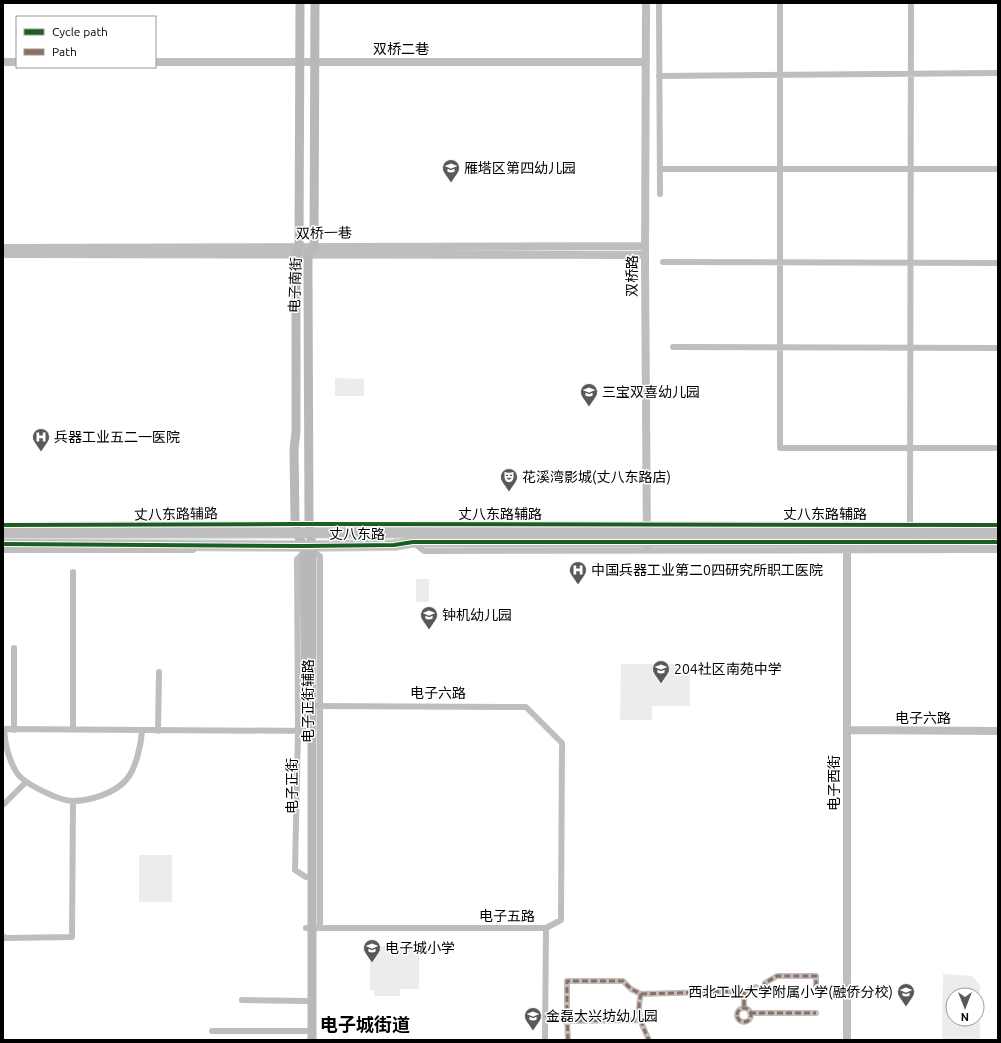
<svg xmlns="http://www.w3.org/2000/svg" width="1001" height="1043" font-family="Ubuntu,'Noto Sans SC',sans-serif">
<rect width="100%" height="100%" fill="#fff"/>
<path fill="#ececec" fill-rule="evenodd" d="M335,378l29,1v17h-29z
M416,579h13v23h-13z
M621,664h69v42h-38v14h-32z
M139,855h33v47h-33z
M370,946h49v43h-19v7h-26v-6h-4z
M943,974l29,2 8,9v55h-38zM953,995h24v24h-24z"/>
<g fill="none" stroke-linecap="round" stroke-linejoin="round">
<defs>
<path id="primary" d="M3,533l995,-1
M3,544l300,2 91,-1 19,-3h585"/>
</defs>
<use href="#primary" stroke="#dbdbdb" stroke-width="12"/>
<path stroke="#bebebe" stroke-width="6" d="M659,3l1,191
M780,3v445h218
M659,76l339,-3
M660,169h338
M663,262l335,1
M673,347l325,1
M3,525l293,-1 702,1
M910,528l1,-525
M413,542l11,9 574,-1
M3,550h190
M312,551l8,5v372
M304,553l-7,6 1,172 -3,139 11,7
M73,572v158
M14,648v82
M3,729l310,2
M4,729c1,16 4,30 13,44 7,11 43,28 56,28 17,0 42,-8 53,-21 10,-11 15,-35 16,-49
M158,731l1,-59
M3,805l23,-23
M306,928h240l15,-8 1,-177 -36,-36 -214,-1
M3,936l2,2 67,-1 1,-136
M744,991v17
M641,994l103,-3 12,-4 5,4 3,-2 1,-6 12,-7h39v10
M242,1000l64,1
M737 1015a7 7 0 1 1 14 0a7 7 0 1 1-14 0Z
M750,1013h66
M545,1016h22v-35h56l8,8 10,5c-5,19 0,29 8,46
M567,1018l1,22
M567,1021l72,-1
M212,1031h94
M545,1040l1,-112"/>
<path stroke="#bebebe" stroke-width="8" d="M646,3l-1,261 2,285
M3,62h14
M155,62h491
M3,248l642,-2
M3,254l642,1
M847,730l151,1
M847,1040v-515"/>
<path stroke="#b8b8b8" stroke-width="9" d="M300,3l-1,244 -3,6v178l-2,19 1,70 2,13 6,13 1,7 2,166
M312,1040v-489l-3,-32 -1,-241v-24l6,-8 1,-243"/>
<use href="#primary" stroke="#bebebe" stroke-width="10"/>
<path stroke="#8d6e63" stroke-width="3" stroke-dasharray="6 3" stroke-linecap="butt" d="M744,991v17
M641,994l103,-3 12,-4 5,4 3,-2 1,-6 12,-7h39v10
M737 1015a7 7 0 1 1 14 0a7 7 0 1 1-14 0Z
M750,1013h66
M545,1016h22v-35h56l8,8 10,5c-5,19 0,29 8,46
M567,1016l1,24
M567,1021l72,-1"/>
<defs>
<path id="cycleway" d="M3,525l293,-1 702,1
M3,544l300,2 91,-1 19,-3h585"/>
</defs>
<use href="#cycleway" stroke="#fff" stroke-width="6"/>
<use href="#cycleway" stroke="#1b5e20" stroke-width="4"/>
</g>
<defs>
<symbol id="school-pin" viewBox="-11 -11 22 30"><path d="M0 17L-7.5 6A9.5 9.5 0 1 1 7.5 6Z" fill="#595959" stroke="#fff"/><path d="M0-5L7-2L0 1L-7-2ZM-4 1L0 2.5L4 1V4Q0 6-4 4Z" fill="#fff"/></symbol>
<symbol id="hospital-pin" viewBox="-11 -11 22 30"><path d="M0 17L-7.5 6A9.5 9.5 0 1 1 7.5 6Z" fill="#595959" stroke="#fff"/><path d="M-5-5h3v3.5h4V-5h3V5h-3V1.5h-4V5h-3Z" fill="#fff"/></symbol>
<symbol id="theatre-pin" viewBox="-11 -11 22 30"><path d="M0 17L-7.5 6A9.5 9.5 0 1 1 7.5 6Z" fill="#595959" stroke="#fff"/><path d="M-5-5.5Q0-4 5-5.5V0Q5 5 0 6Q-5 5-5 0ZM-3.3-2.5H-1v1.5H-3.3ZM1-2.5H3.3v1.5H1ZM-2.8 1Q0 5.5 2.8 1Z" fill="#fff"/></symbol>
</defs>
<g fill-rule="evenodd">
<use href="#school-pin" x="441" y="158" width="20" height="27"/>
<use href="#school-pin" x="579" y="382" width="20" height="27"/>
<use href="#hospital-pin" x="31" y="427" width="20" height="27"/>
<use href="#theatre-pin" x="499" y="467" width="20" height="27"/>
<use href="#hospital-pin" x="568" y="560" width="20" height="27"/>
<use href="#school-pin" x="419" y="605" width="20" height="27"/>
<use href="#school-pin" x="651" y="659" width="20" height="27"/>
<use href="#school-pin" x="362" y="938" width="20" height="27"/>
<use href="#school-pin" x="896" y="982" width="20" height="27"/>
<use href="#school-pin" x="523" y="1006" width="20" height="27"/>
</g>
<g text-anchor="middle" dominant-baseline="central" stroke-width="3" stroke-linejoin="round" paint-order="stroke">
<g font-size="14" fill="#000" stroke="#fff">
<text x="401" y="49">双桥二巷</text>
<text transform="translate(324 233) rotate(-1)">双桥一巷</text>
<text transform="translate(632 276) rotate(-90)">双桥路</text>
<text transform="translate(295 285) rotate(-88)">电子南街</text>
<text transform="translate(176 514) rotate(-1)">丈八东路辅路</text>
<text x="500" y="514">丈八东路辅路</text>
<text x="825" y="514">丈八东路辅路</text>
<text x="357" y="534">丈八东路</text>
<text x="438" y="693">电子六路</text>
<text transform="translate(308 701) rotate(-90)">电子正街辅路</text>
<text x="923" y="718">电子六路</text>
<text transform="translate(834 783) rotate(-90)">电子西街</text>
<text transform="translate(292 786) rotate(-90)">电子正街</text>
<text x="507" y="916">电子五路</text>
</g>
<g font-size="14" fill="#000" stroke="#fff" text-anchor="start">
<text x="464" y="168">雁塔区第四幼儿园</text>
<text x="602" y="392">三宝双喜幼儿园</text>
<text x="54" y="437">兵器工业五二一医院</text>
<text x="522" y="477">花溪湾影城(丈八东路店)</text>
<text x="591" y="570">中国兵器工业第二0四研究所职工医院</text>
<text x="442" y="615">钟机幼儿园</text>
<text x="674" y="669">204社区南苑中学</text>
<text x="385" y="948">电子城小学</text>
<text x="893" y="992" text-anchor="end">西北工业大学附属小学(融侨分校)</text>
<text x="546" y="1016">金磊大兴坊幼儿园</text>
</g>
<g font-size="18" font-weight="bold" fill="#000" stroke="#fff">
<text x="365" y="1024">电子城街道</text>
</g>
</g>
<rect width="1001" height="1043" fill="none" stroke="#000000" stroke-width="8"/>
<rect x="16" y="16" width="140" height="52" fill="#ffffff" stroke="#999999"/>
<rect x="24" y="29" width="20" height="6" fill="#1b5e20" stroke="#999999"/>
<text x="52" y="36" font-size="12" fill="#000000">Cycle path</text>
<rect x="24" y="49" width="20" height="6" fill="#8d6e63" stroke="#999999"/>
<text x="52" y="56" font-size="12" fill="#000000">Path</text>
<g transform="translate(965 1007) rotate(180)"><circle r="19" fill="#ffffff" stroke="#999999"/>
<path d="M0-3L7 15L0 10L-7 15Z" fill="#595959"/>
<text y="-6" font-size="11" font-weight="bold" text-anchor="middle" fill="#000000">N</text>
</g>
</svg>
